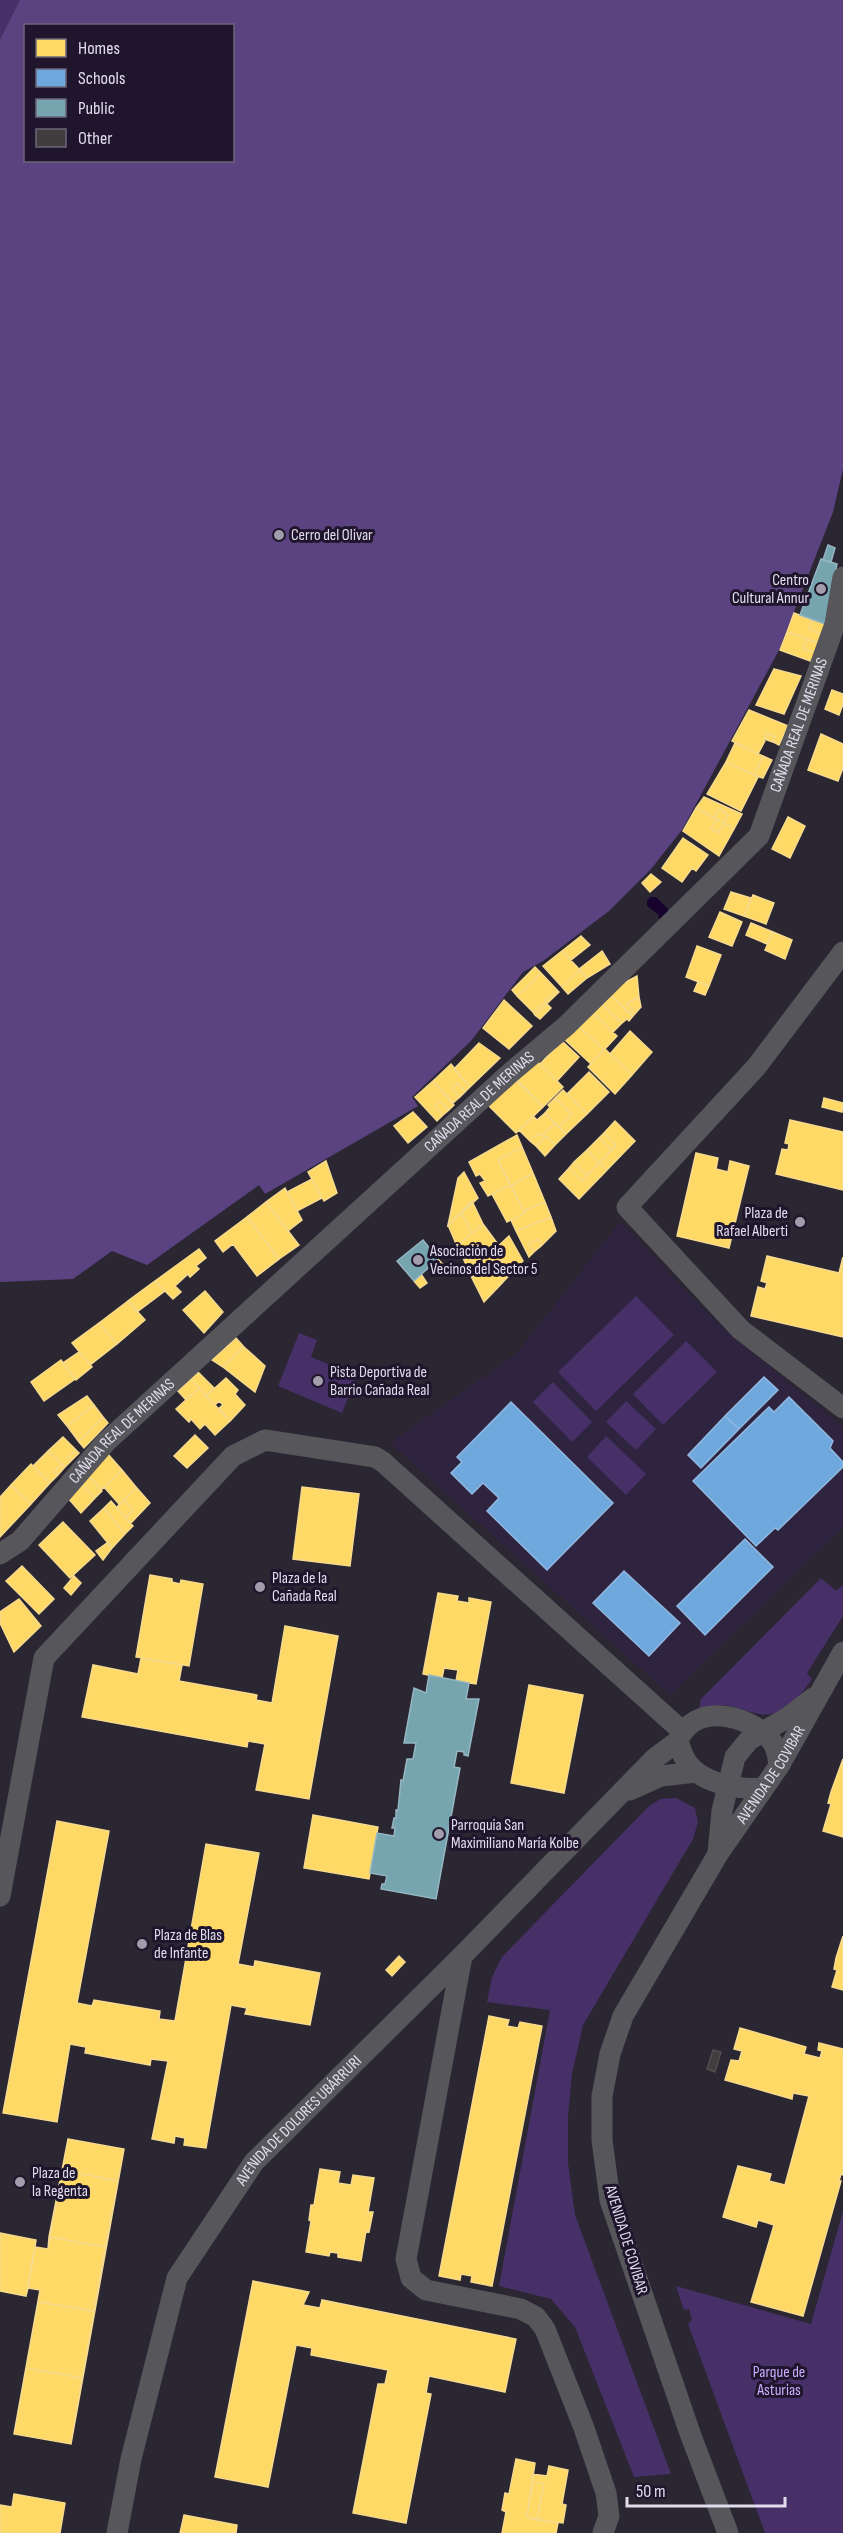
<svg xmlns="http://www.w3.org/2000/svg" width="843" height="2533" font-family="'Sofia Sans Condensed',sans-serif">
<rect width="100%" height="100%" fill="#2a2632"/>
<path fill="#2e243f" d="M620,1222l100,104 123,101v100l-173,168 -280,-252 127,-90z"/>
<path fill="#473068" d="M0,0h20l-20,39z
M636,1296l38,39 -78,76 -38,-39z
M299,1333l18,7 -6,17 46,19 -15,37 -64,-27z
M686,1341l31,31 -54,53 -30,-31z
M553,1382l39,40 -20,20 -39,-40z
M626,1401l30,28 -20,21 -30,-28z
M606,1436l40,38 -20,21 -39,-38z
M821,1578l15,13 7,-6v31l-36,57 5,6c-6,8 -13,19 -21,26 -25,20 -42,3 -68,0 -9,0 -16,2 -24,3l2,-9z
M676,1798l19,10 3,14 -5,17 -110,186 -11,49 -4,43v46l7,52 96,259 -37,3 -59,-150 -24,-28 -52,-13 51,-276 -63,-8 5,-25 10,-20 146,-150 12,-8z
M843,2211v322h-78l-77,-209 4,-4 -3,-11 -5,1 -8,-24 135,38z"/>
<path fill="#5b4381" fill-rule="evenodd" d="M20,0h823v469l-10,43 -54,138 -97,180 -31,39 -42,42 -66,50 -20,11 -52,69 -59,56 6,9 -153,88 -6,-9 -112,80 -35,-14 -39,28 -73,3v-1243zM26,26h206v134h-206z"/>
<path fill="#18032e" d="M650,897h6l12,12v4l-6,8 -4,-4 1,-2 -12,-9v-5z"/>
<path fill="#ffd966" stroke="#f6da8e" stroke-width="1.5" d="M794,613l19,7 -4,9 13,5 -3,9 -32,-11z
M813,620l12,4 -3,10 -13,-5z
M787,632l20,7 -4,10 13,4 -3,9 -33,-12z
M807,639l12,4 -3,10 -13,-4z
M774,669l27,7 -17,38 -28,-9z
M832,690l11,4v10l-4,11 -14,-6z
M749,710l39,16 -9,19 -6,-3 2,-5 -9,-4 -2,6h2l-8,15 -26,-13z
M766,733l9,4 -2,5 -9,-3z
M821,734l22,10v24l-5,13 -30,-11z
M735,743l28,13 -9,19 -28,-13z
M763,756l9,4 -9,18 -9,-3z
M726,762l32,15 -17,34 -34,-17z
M704,797l38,17 -8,15 -10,-6 4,-9 -9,-5 -5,9 -18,-10z
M696,808l20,11 -5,10 7,4 6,-10 10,6 -15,27 -36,-25z
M719,809l9,5 -4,9 -10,-5z
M788,817l17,9 -15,32 -18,-9z
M716,819l8,4 -6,10 -7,-4z
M683,838l25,17 -12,16 -4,-3 -10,14 -20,-14z
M651,874l10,8 -11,10 -8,-9z
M731,892l20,6 -7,18 -20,-7z
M753,895l21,8 -8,21 -22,-8z
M720,912l22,10 -10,24 -23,-9z
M751,923l22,9 -6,12 -21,-9z
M773,932l19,8 -7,19 -20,-9z
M581,936l9,9 -19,15 -9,-9z
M697,946l24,9 -12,31 -23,-9z
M562,951l18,19 -18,17 -19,-21z
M602,951l8,13 -23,14 -8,-9z
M535,967l6,6 -24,23 -5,-6z
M580,970l7,8 -19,16 -6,-7z
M541,973l16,17 -24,22 -16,-16z
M637,976l2,21 -13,7 7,6 -3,4 -23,-22z
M698,982l11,4 -4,9 -11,-4z
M557,990l2,2 -24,23 -2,-3z
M607,992l26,24 -4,5 -2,-2 -5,4 -24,-23z
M639,997l2,10 -8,9 -3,-2 3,-4 -7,-6z
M504,1000l28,26 -23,23 -26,-21z
M598,1000l24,23 -9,9 -26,-24z
M547,1004l4,4 -11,11 -5,-4z
M591,1011l26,25 -13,14 -27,-25z
M576,1024l28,26 -13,14 -28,-26z
M630,1031l22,21 -20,23 -22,-21z
M562,1041l17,16 -22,24 -17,-17z
M479,1043l21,15 -30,29 -16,-18z
M605,1049l27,26 -17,19 -27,-27z
M536,1060l27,27 -20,20 -27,-27z
M451,1064l19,23 -5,5 -8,-9 -5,5 8,9 -7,6 -20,-22z
M589,1072l20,20 -22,22 -20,-20z
M514,1077l29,30 -27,26 -29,-29z
M433,1081l21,24 -5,5 -9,-9 -5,5 8,9 -6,6 -22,-24z
M457,1083l8,9 -5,5 -8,-9z
M563,1090l24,24 -21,20 -7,-7 13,-12 -17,-17z
M555,1098l17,17 -13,12 -14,-14 5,-6 -2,-2z
M824,1098l19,5 -1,9 -20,-5z
M440,1101l9,9 -6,5 -8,-9z
M413,1112l14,15 -19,16 -14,-17z
M545,1113l10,10 -13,13 -3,-3 -9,8 -11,-11 14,-14 4,4z
M790,1120l53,12v58l-67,-16 6,-25 6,1 1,-6 -4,-1z
M615,1121l20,20 -28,29 -8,-7 17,-18 -12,-12z
M555,1123l11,11 -11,11 -9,-9 -10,10 -6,-5 9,-8 3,3z
M604,1133l12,12 -4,5 -13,-12z
M517,1135l5,12 -24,13 12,25 -22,11 -8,-13 5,-2 -5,-7 -4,2 -7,-14z
M546,1136l9,9 -10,11 -9,-10z
M599,1138l13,12 -13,13 -12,-13z
M522,1147l11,26 -22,13 -13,-26z
M587,1150l12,13 -12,12 -13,-13z
M696,1153l22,5 -2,11 12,3 2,-11 19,5 -20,82 -52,-12z
M326,1161l11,32 -13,8 -16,-29z
M574,1162l13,13 -5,6 -13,-13z
M599,1163l8,7 -28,29 -20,-20 10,-11 13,13z
M464,1172l14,26 -30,27 10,-47z
M533,1173l12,29 -21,9 -13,-25z
M312,1179l10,19 -25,13 -10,-19z
M510,1185l15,28 -18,9 -15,-28z
M285,1188l17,32 -14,11 -22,-29z
M472,1201l11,23 -11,9 -11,-21z
M266,1202l33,43 -20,14 -32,-42z
M545,1202l6,15 -35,14 -5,-11 14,-7 -1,-2z
M461,1212l11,21 -15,13 -9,-21z
M247,1217l32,42 -22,17 -24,-32 -10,8 -8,-11z
M551,1217l5,14 -15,15 -2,-7 -11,4 6,9 -5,5 -13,-26z
M483,1224l14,19 -22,21 -6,-8 -5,4 -7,-14z
M509,1236l14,25 -20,21 -6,-12 7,-5 -3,-5 -7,5 -5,-10z
M539,1239l2,7 -7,6 -6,-9z
M199,1249l7,9 -10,8 3,3 -9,8 -2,-3 -13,12 6,6 -8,7 -18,-18z
M489,1255l14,27 -19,20 -12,-24 8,-5 -5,-5z
M469,1256l6,8 -7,6 -4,-10z
M767,1256l72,17 4,-16v80l-92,-21 7,-29 7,2 2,-6 -6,-2z
M438,1259l7,8 -6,5 -7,-8z
M501,1260l3,5 -7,5 -3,-5z
M473,1266l7,7 -8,5 -4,-8z
M421,1274l6,9 -7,5 -6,-7z
M155,1281l10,10 -28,21 -9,-11z
M205,1291l18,21 -19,21 -21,-23z
M128,1301l17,19 -28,24 -18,-21z
M99,1323l18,21 -27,21 -18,-22z
M236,1338l8,9 -21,20 -11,-7z
M244,1347l21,19 -10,26 -32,-25z
M79,1352l13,15 -16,13 -13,-17z
M61,1360l14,19 -31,22 -13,-19z
M198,1372l16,16 -8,8 -15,-17z
M226,1378l12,12 -3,4 10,11 -15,16 -11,-13 4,-3 -4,-4 -4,4 -9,-9z
M191,1379l8,9 -13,12 -8,-9z
M199,1388l31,33 -15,14 -10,-11 -5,5 -9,-10 -2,3 -13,-13z
M87,1396l7,9 -27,21 -9,-11z
M94,1405l9,12 -24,25 -12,-16z
M103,1417l5,6 -24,25 -5,-6z
M195,1435l13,13 -21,20 -13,-12z
M63,1437l13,13 -8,8 3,3 -6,6 -17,-16z
M76,1450l3,3 -8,8 -3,-3z
M48,1451l14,13 -8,7 4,4 -8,8 -17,-17z
M107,1453l15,17 -21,20 -13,-15z
M31,1464l19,19 -19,21 -20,-19z
M62,1464l3,3 -7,8 -4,-4z
M122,1470l14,17 -19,21 2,-4 -15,-17z
M88,1475l14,16 -7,7 -15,-15z
M80,1483l15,15 -14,15 -14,-16z
M11,1485l20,19 -31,33v-40z
M136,1487l14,16 -19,20 -5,-5 7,-8 -9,-10z
M302,1487l57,7 -9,72 -57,-7z
M124,1500l9,10 -7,8 -9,-10z
M111,1501l22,25 -8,8 -21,-26z
M104,1508l21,26 -13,14 -22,-27z
M63,1522l32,33 -25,23 -31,-33z
M107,1543l5,5 -9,12 -7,-9z
M22,1566l32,33 -15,15 -33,-33z
M150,1575l22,4v3l8,2 1,-4 22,4 -14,82 -53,-9z
M74,1576l7,7 -10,12 -7,-7z
M438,1593l20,3 -1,5 12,2v-5l22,4 -15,82 -20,-3 2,-11 -14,-2 -2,10 -19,-4z
M19,1599l22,27 -27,26 -14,-29v-11z
M285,1626l53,10 -29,163 -53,-9 9,-46 -17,-3 -1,6 -165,-30 11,-52 45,9 3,-16 41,7 -3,16 78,14 -1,5 16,3z
M529,1685l54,10 -19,98 -53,-10z
M843,1759v78l-20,-6 8,-27 -3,-1 3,-11z
M313,1815l65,12 -9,52 -65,-11z
M57,1821l52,10 -32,172 15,3 2,-6 66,11 -1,8 16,2 31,-177 53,9 -21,111 16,3 1,-6 65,12 -10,52 -65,-11 2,-6 -16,-3 -25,143 -22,-3 1,-7 -10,-2 -1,7 -22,-4 16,-78 -17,-2 -1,6 -65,-12 1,-6 -16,-3 -13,78 -54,-9z
M843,1936v54l-11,-3 5,-17 -3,-1 2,-11z
M399,1956l6,6 -13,14 -6,-6z
M489,2016l20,4 -2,6 11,2 2,-6 22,4 -50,260 -21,-4 1,-6 -11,-2 -1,6 -21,-4z
M740,2028l66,19 -2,7 16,4 2,-7 -4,-1 1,-7 24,6v126l-2,-1 -2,7h2l-38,135 -52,-14 23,-77 -16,-5 -2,7 -33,-10 15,-51 33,8 -2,7 16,4 24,-89 -16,-3 -1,6 -67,-19 6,-20 8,1 3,-10 -8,-2z
M68,2139l56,10 -53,295 -57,-10 26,-144 -12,-2 -2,8 -26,-5v-58l36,7 -1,7 13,2z
M68,2139l56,10 -6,32 -56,-11z
M320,2169l20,3 -2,11 13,2 2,-10 21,3 -6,34h5l-4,20 -3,-1 -5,30 -23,-4v-4l-8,-1 -1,4 -23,-4 5,-31 -2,-1 2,-15h3z
M62,2170l56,11 -13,66 -56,-10z
M0,2233l36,7 -10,56 -26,-5z
M49,2237l56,10 -11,64 -56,-9 2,-12 -12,-2 7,-41 13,2z
M253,2281l56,11 -6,13 17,3 2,-8 194,39 -11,53 -76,-16 -3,17 5,1 -25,129 -53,-10 25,-129h7l3,-14 -77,-15 1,-7 -16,-3 -28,142 -53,-10z
M38,2302l56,9 -12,67 -56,-10z
M26,2368l56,10 -11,66 -57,-10z
M516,2459l19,4 -8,54 31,6 -2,10h-54l4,-21 -4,-2 3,-17 4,1z
M549,2466l19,4 -6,34 4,1 -3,18 -26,-3 7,-36 -12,-2 1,-8 14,2z
M533,2482l11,2 -7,36 -10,-3z
M14,2494l51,9 -5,30h-60v-28l12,2z
M184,2515l53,10 -1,8h-56z"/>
<path fill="#6fa8dc" stroke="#92b8e1" stroke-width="1.5" d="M764,1377l14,13 -39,39 -14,-13z
M789,1397l44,44 -3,7 13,14v5l-65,63 -3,-2 -19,18 -63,-65 76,-74 5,5z
M511,1402l102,101 -66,67 -60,-59 12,-13 -16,-15 -11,11 -21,-21 11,-11 -5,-5z
M725,1416l14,13 -38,39 -13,-13z
M745,1539l28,28 -68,68 -28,-29z
M624,1571l56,52 -31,33 -56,-53z"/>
<path fill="#76a5af" stroke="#96b6c2" stroke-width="1.5" d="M828,545l7,3 -4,14 -8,-2z
M821,559l16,5 -12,60 -25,-9z
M423,1240l15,19 -24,22 -17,-20z
M429,1675l40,8 -3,16h13l-11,57 -4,-1v-3l-7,-1 -3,16 6,1 -24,131 -55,-10 1,-5h3l2,-8 -17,-3 7,-40 17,3 1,-8h-3l2,-10h2v-8h2l3,-30 2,1 4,-22h6l3,-16h-12l10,-55 12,5z"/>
<path fill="#403d3e" stroke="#504c4c" stroke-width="1.5" d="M713,2050l8,2 -6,20 -8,-3z"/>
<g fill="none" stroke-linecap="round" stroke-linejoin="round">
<g stroke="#57565b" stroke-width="21">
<path d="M843,952l-86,114 -130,141 114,123 102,78"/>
<path id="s1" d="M0,1554l20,-13 86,-99 403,-368 57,-48 193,-190 76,-212 8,-47"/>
<path d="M763,1788c-25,2 -65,-5 -78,-29 -3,-5 -5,-12 -7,-18 16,-39 69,-27 92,-2 7,8 8,18 9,27"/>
<path d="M630,1790l31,-14 35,-4"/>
<path d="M718,1853l4,-42 13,-54 14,-17 38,-22 26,-20"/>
<path d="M0,1896l44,-238 189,-202 32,-16 110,17 8,5 299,269"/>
<path d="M462,1956l-56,303 5,19 15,12 95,19 15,8 9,12 39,99 22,65 3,23 -6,17"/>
<path id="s2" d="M117,2533l14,-74 46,-181 77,-116 208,-206 192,-197 24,-18"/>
<path id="s3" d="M728,2533l-37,-97 -81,-236 -8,-60v-44l8,-42 13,-38 95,-162 61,-88 64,-114"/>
</g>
</g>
<g fill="#a29dac" stroke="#1f162d" stroke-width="2">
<circle cx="279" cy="535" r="6"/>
<circle cx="821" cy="589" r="6"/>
<circle cx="800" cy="1222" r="6"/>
<circle cx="418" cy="1260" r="6"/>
<circle cx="318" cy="1381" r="6"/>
<circle cx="260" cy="1587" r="6"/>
<circle cx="439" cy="1834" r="6"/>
<circle cx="142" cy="1944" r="6"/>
<circle cx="20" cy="2182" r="6"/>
</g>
<g text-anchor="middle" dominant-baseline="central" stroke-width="6" stroke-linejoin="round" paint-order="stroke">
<g font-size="16" fill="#e2dded" stroke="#1f162d" text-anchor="start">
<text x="291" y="535">Cerro del Olivar</text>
<text x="809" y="580" text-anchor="end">Centro<tspan x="809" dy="18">Cultural Annur</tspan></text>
<text x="788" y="1213" text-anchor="end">Plaza de<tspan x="788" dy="18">Rafael Alberti</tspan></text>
<text x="430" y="1251">Asociación de<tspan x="430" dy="18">Vecinos del Sector 5</tspan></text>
<text x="330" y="1372">Pista Deportiva de<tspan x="330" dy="18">Barrio Cañada Real</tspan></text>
<text x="272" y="1578">Plaza de la<tspan x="272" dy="18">Cañada Real</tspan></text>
<text x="451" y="1825">Parroquia San<tspan x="451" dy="18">Maximiliano María Kolbe</tspan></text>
<text x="154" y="1935">Plaza de Blas<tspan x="154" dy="18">de Infante</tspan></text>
<text x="32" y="2173">Plaza de<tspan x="32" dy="18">la Regenta</tspan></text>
</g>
<g font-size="16" fill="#e2dded" stroke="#1f162d">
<text stroke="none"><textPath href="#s1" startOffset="1164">CAÑADA REAL DE MERINAS</textPath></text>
<text stroke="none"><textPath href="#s1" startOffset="660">CAÑADA REAL DE MERINAS</textPath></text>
<text stroke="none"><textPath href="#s1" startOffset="174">CAÑADA REAL DE MERINAS</textPath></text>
<text stroke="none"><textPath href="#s3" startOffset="824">AVENIDA DE COVIBAR</textPath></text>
<text stroke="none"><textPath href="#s2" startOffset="462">AVENIDA DE DOLORES UBÁRRURI</textPath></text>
<text transform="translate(626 2240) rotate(73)">AVENIDA DE COVIBAR</text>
</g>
<g font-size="16" fill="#caadfe" stroke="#1f162d">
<text x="779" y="2372">Parque de<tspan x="779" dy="18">Asturias</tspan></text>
</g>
</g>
<rect x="24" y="24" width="210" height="138" fill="#1f162d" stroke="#6d667a" stroke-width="1.5"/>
<rect x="36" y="39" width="30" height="18" fill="#ffd966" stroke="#6d667a" stroke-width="1.5"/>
<text x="78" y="54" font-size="18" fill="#e2dded">Homes</text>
<rect x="36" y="69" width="30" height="18" fill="#6fa8dc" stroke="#6d667a" stroke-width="1.5"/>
<text x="78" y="84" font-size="18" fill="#e2dded">Schools</text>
<rect x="36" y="99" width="30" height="18" fill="#76a5af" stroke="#6d667a" stroke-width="1.5"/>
<text x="78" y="114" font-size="18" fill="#e2dded">Public</text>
<rect x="36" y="129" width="30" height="18" fill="#403d3e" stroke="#6d667a" stroke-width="1.5"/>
<text x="78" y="144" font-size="18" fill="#e2dded">Other</text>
<path d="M627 2497v9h158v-9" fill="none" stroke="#e2dded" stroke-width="3"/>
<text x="636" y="2497" font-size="18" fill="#e2dded" stroke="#1f162d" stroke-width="4.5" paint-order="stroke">50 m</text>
</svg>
